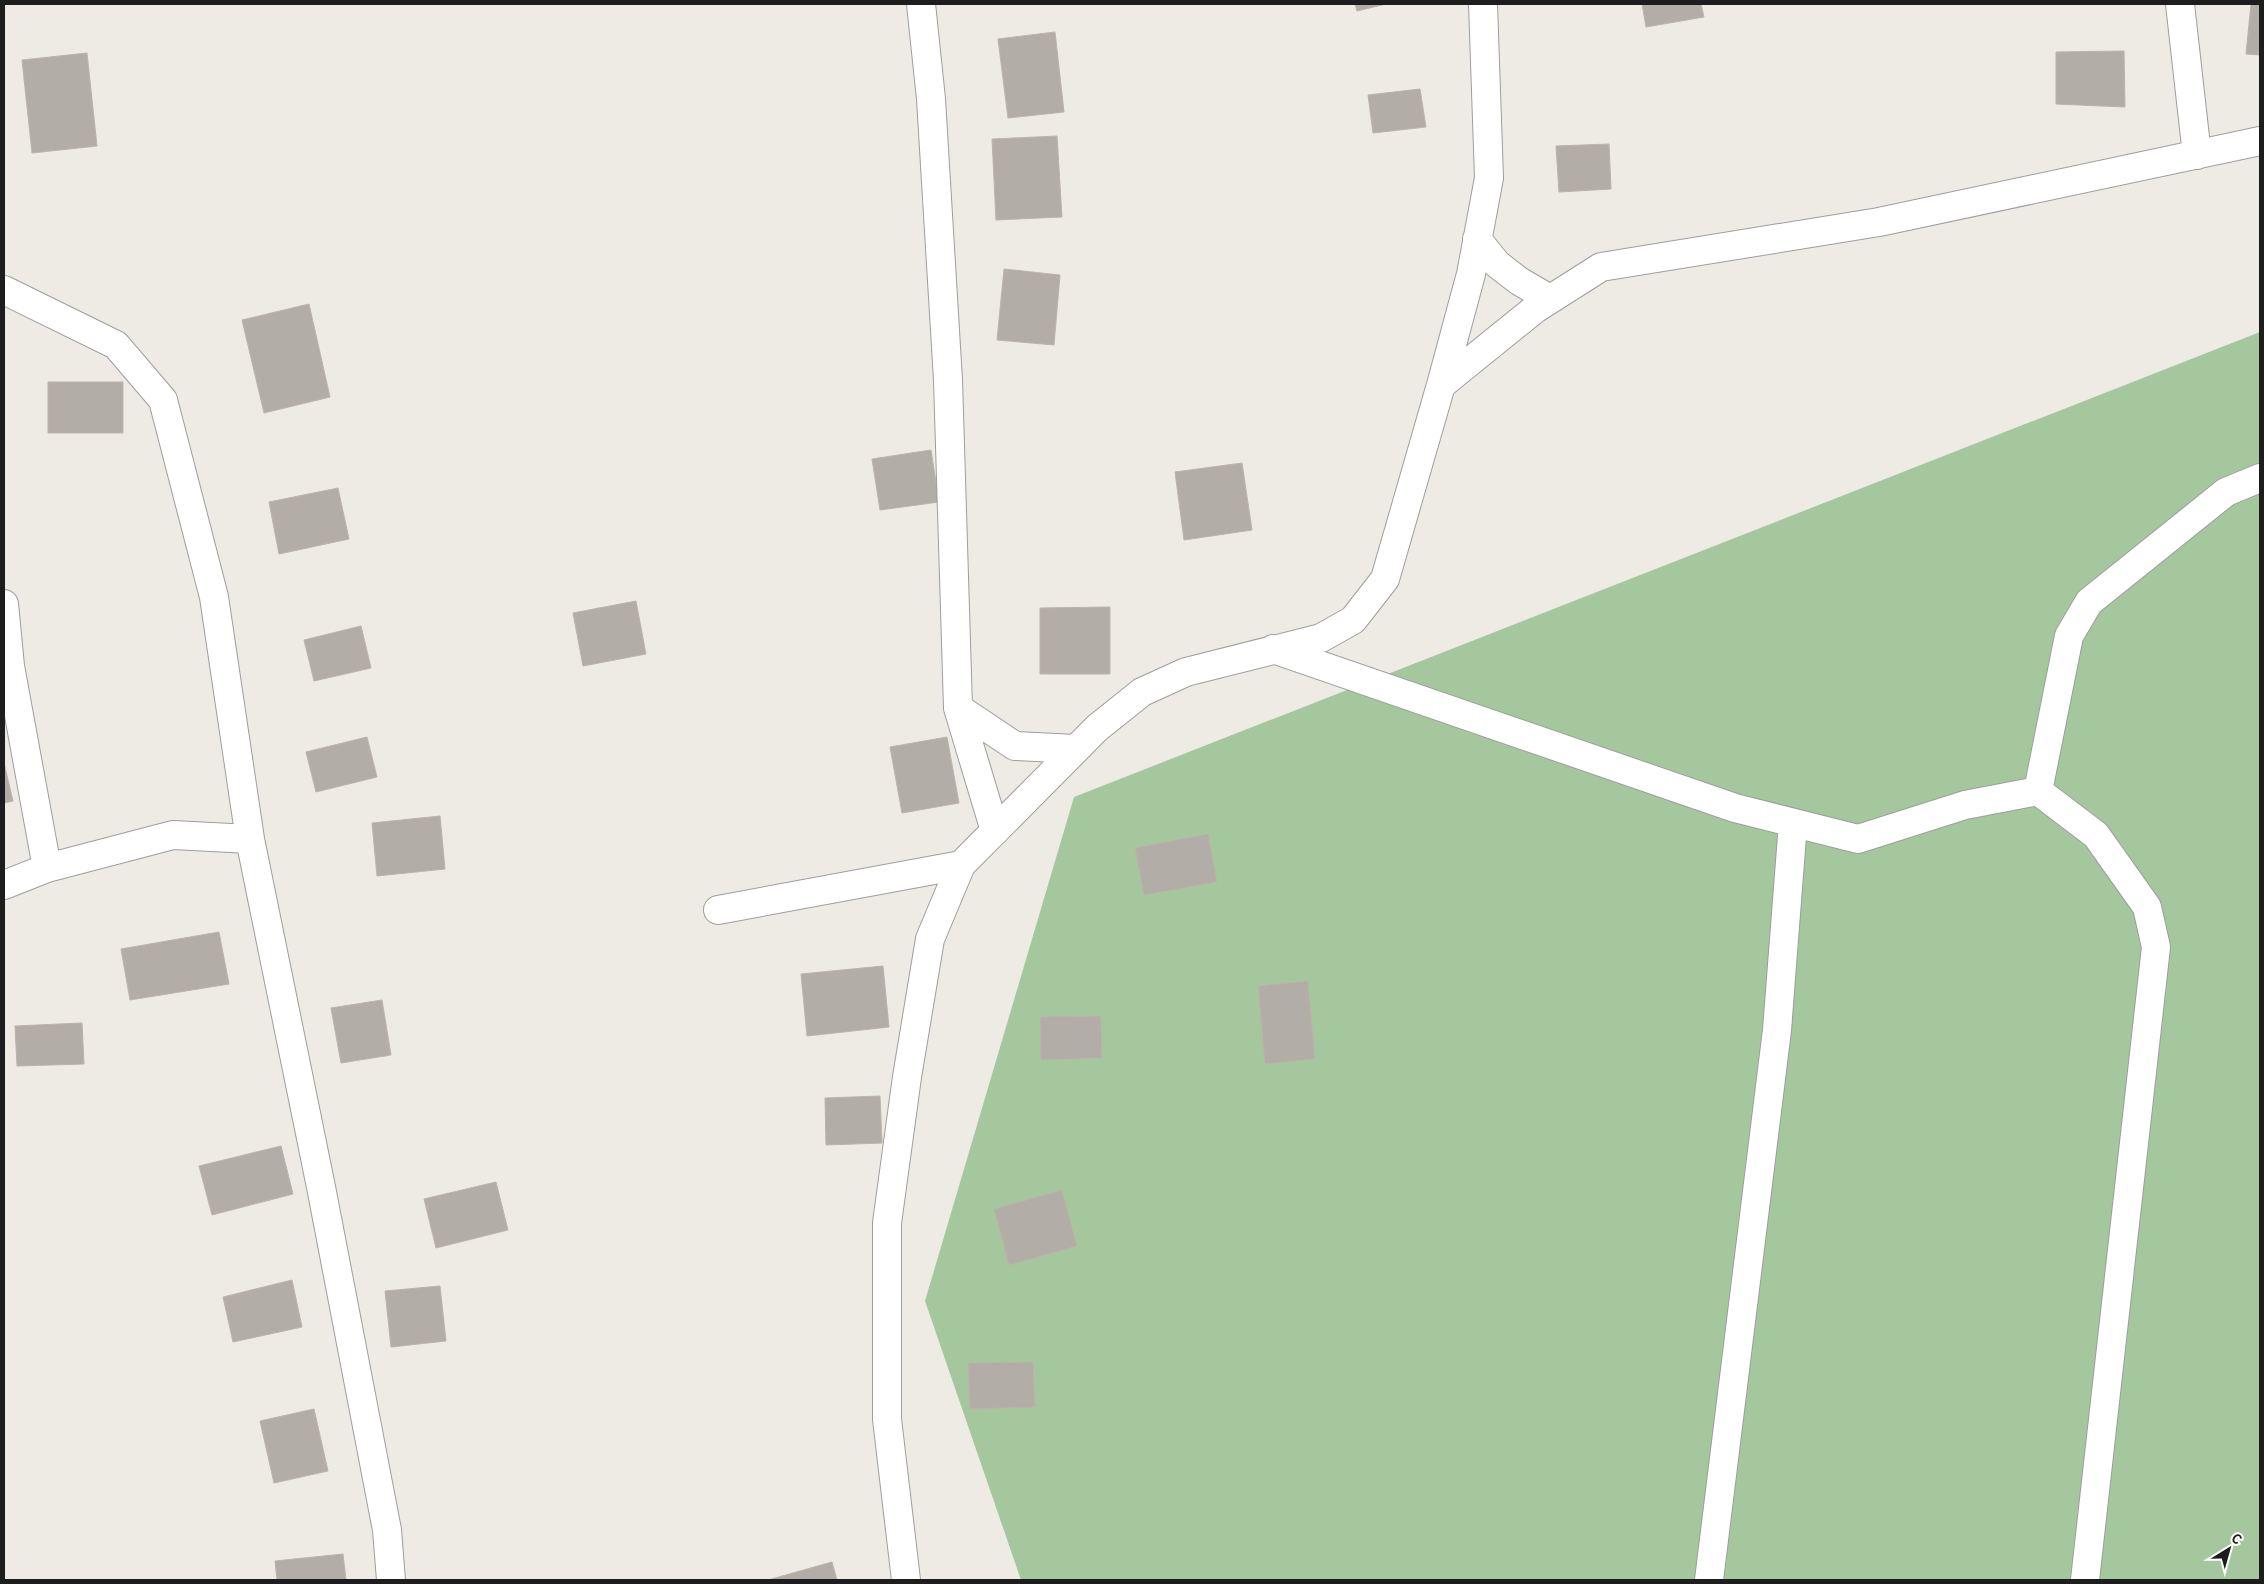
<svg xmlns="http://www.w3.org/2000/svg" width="2264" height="1584" font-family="Overpass,sans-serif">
<rect width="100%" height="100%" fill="#edebe4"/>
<path fill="#a5c79e" d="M2260,332v1248h-1239l-96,-279 149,-504z"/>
<path fill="#b2ada7" stroke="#bdb4a8" d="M1355,4h31l-29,7z
M1642,4h59l3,13 -58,10z
M2251,4h9v51l-14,-1z
M1055,32l9,80 -56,6 -10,-79z
M2124,51l1,56 -69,-3v-52z
M87,53l10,93 -65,7 -10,-93z
M1420,89l6,38 -53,6 -5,-38z
M1057,136l5,81 -66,3 -4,-81z
M1609,144l2,45 -52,3 -3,-46z
M1004,269l56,6 -6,70 -57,-5z
M309,304l21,93 -66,16 -22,-93z
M48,382h75v51h-75z
M931,450l8,52 -59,8 -8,-51z
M1242,463l10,67 -68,10 -9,-68z
M338,488l11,51 -70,15 -10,-52z
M636,601l10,53 -63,12 -10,-53z
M1110,607v67h-70v-66z
M361,626l10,42 -57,13 -10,-41z
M367,737l10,40 -61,15 -10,-40z
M947,737l12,66 -57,10 -12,-66z
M4,763l9,38 -9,2z
M440,816l5,53 -68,7 -5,-53z
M1208,834l9,48 -73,13 -9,-47z
M219,932l10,52 -99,16 -9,-51z
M883,966l6,61 -82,9 -6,-62z
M1308,981l7,78 -50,5 -7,-78z
M382,1000l9,55 -50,8 -10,-55z
M1101,1016l1,42 -61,2 -1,-43z
M82,1023l2,41 -67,2 -2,-40z
M880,1096l2,47 -56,2 -1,-47z
M281,1146l12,48 -81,21 -13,-49z
M496,1182l12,48 -72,18 -12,-49z
M1062,1190l15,56 -68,19 -15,-56z
M292,1280l10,47 -69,15 -10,-45z
M440,1286l6,55 -55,6 -6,-56z
M1033,1362l2,45 -65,2 -2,-46z
M314,1409l14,62 -54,12 -14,-62z
M343,1554l3,26h-69l-2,-19z
M832,1562l5,18h-69z"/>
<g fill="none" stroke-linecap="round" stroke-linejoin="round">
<defs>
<path id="minor" d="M921,4l10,95 17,281 10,328 37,123
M2180,4l17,151
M1477,239l20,25 22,17 31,18
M4,290l112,55 47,55 51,197 36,242 71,348 66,343 4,50
M1441,385l30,-111 18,-96 -6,-174
M4,604l6,62 37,202 126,-33 77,4
M1273,649l462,159 123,31 107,-34 73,-14
M958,708l57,38 61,3
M4,885l43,-17
M718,910l243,-45
M906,1580l-19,-161v-196l20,-146 23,-138 31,-74 136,-137 45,-36 44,-20 135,-34 32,-18 32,-41 56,-194 94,-76 66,-42 278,-45 381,-81
M1709,1580l68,-550 16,-207
M2085,1580l71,-633 -9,-40 -51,-72 -58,-44 31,-155 20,-34 137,-110 34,-14"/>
</defs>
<use href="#minor" stroke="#9e9e9e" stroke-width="30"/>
<use href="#minor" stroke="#fff" stroke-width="28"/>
</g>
<rect width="2264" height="1584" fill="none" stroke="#1d1d1d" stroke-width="10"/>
<g transform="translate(2229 1549) rotate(37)" stroke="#ffffff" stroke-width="4" paint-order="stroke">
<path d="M0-4L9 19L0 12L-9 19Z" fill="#1d1d1d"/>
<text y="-8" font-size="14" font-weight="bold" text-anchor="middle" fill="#1d1d1d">С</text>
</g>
</svg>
